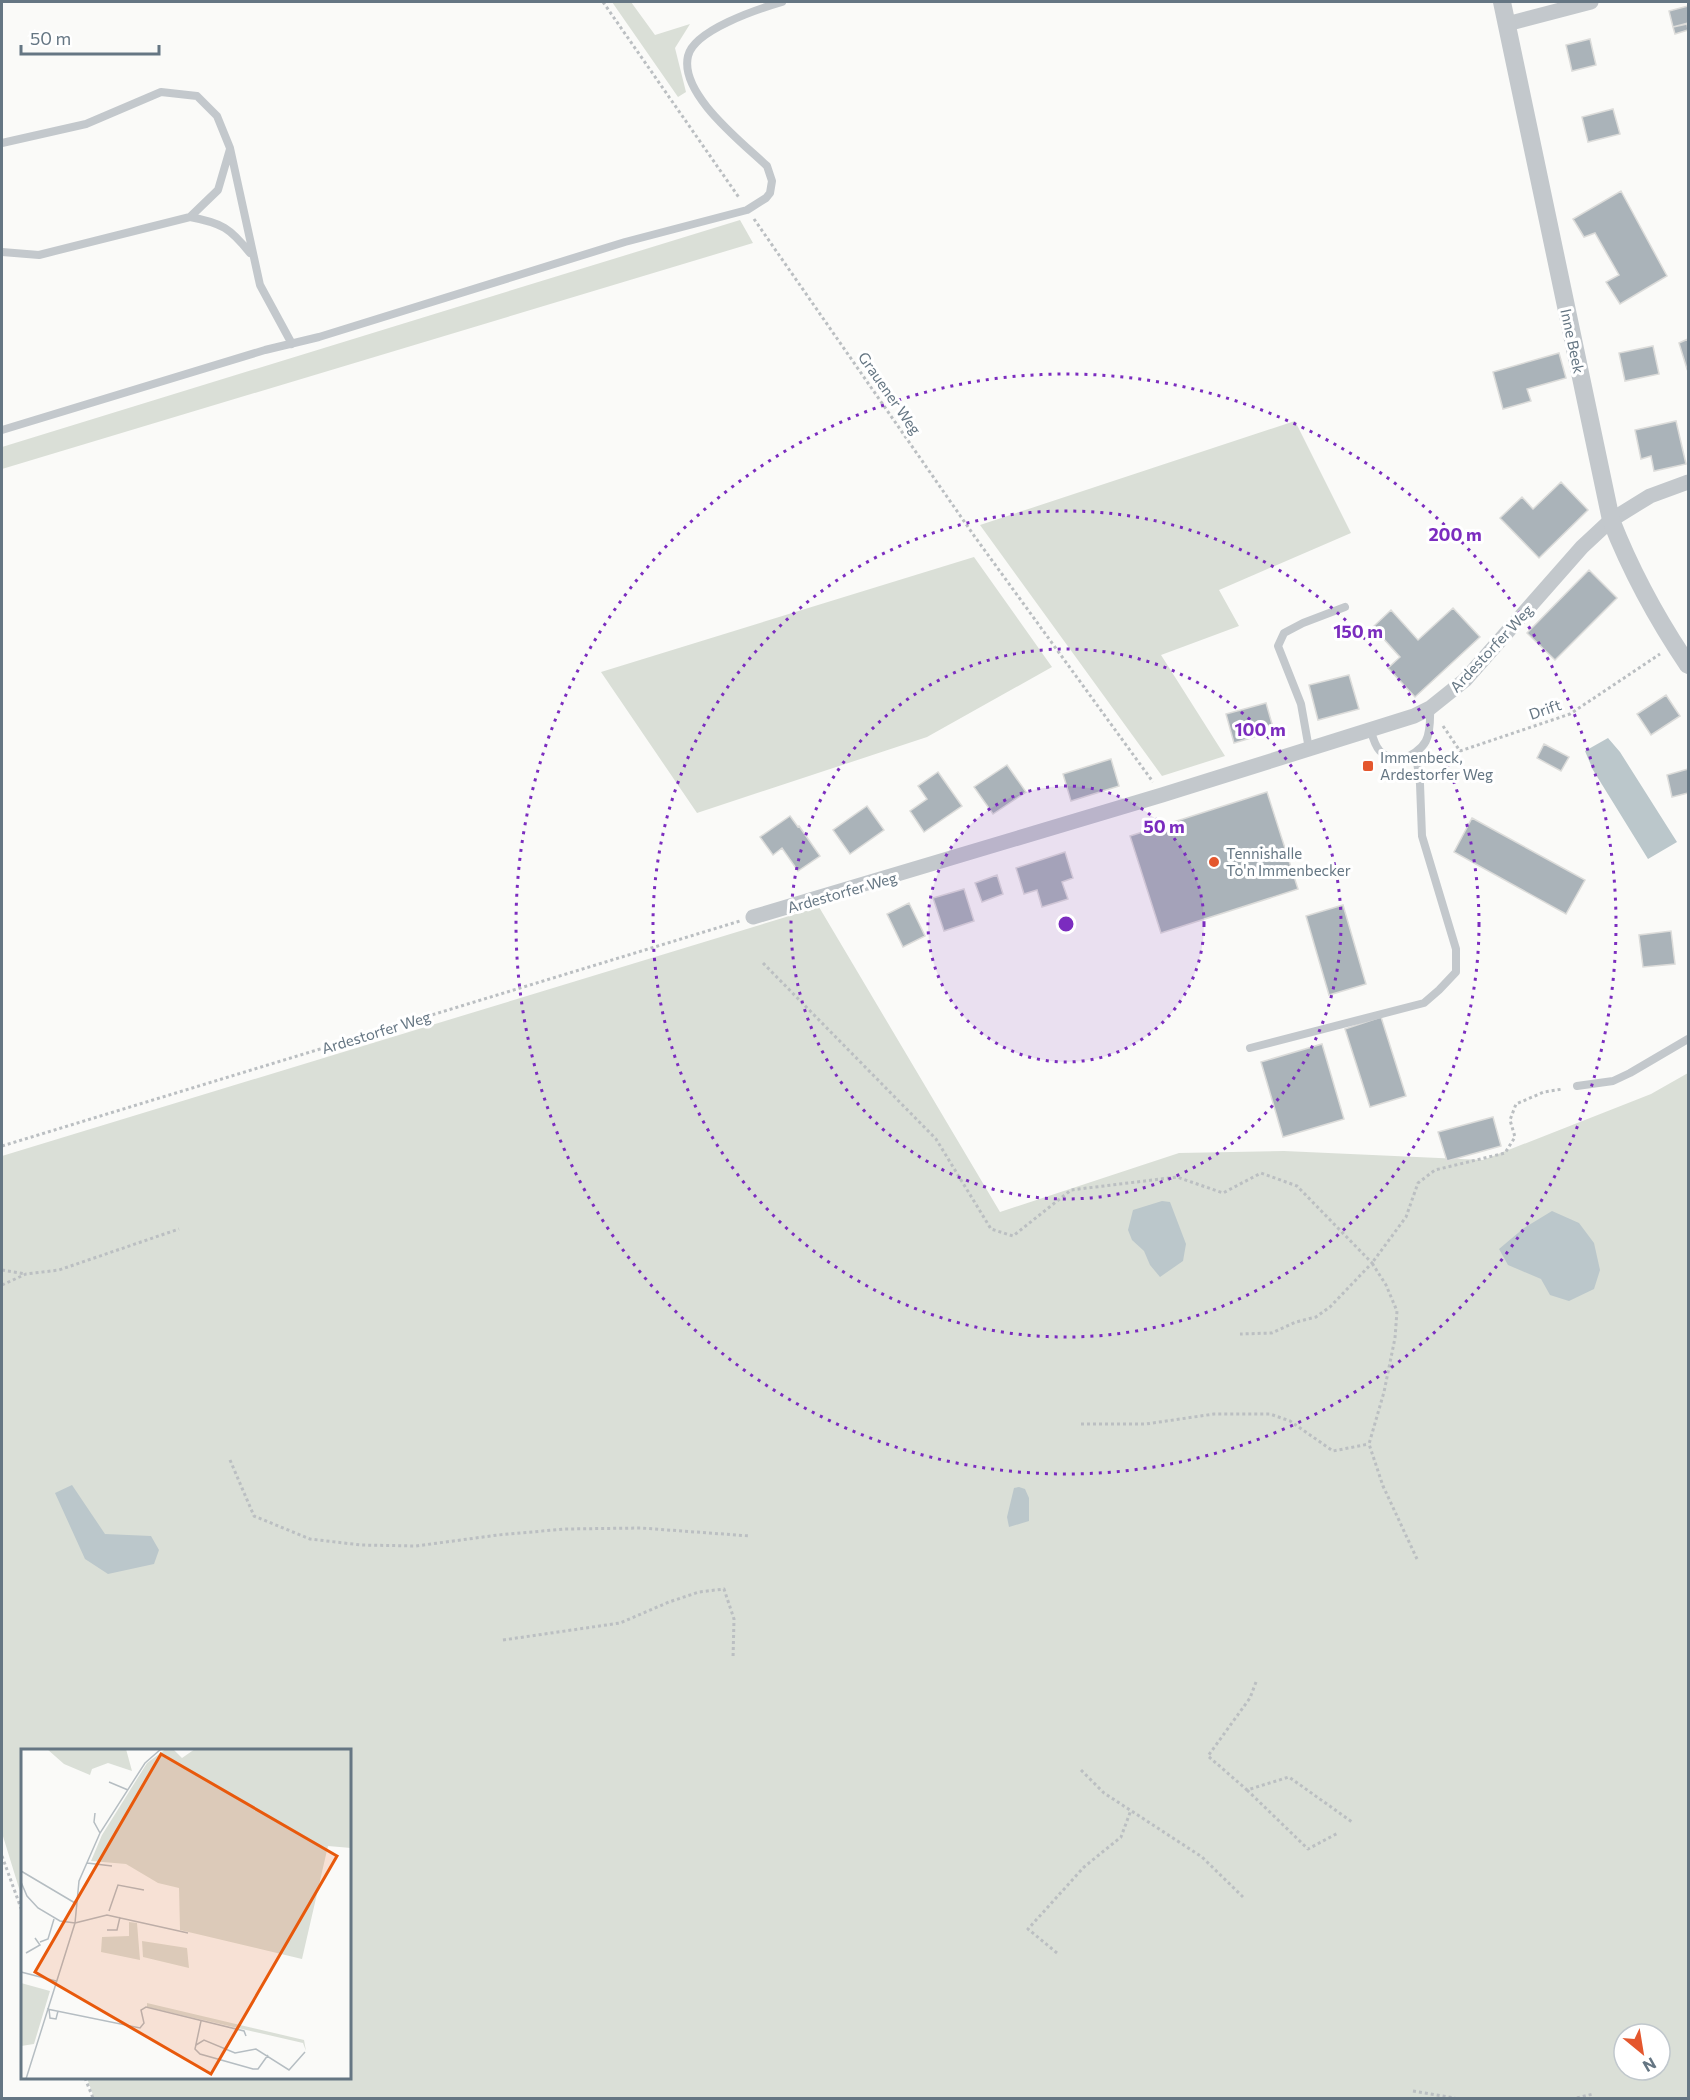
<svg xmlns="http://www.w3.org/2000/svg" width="1690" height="2100" font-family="Commissioner,sans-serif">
<rect width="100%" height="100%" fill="#fafaf8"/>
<path fill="#dadfd7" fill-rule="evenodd" d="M612,2h19l24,33 35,-11 -15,24 11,44 -8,5z
M740,220l13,23 -751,226v-22z
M1295,421l56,112 -132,57 20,36 -78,29 64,101 -63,20 -182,-251z
M974,557l78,110 -125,70 -230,76 -96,-141z
M819,907l181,305 179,-59 105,-2 199,9 168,-66 37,-21v1025h-1594l-7,-20h263v-328h-328v148l-20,-65v-677zM1624,2034h36v36h-36z"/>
<path fill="#bbc7cb" d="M1608,738l12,14 57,90 -29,17 -55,-89 -8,-19z
M1162,1201l8,1 16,42 -3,17 -23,16 -10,-12 -6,-14 -12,-11 -4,-10 5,-20z
M1552,1211l27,12 15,20 6,27 -6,19 -25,12 -19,-6 -9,-16 -33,-14 -9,-16 25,-21z
M72,1485l33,49 46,2 8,14 -5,14 -46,10 -23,-15 -30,-66z
M1019,1487l6,2 4,9v23l-20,6 -2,-10 7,-29z"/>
<path fill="#aab3b9" stroke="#dcdcda" stroke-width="1.5" d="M1688,6v17l-15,4 -4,-16z
M1687,24l1,6 -13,4 -2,-7z
M1590,39l6,26 -24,6 -6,-26z
M1613,109l7,25 -32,8 -6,-25z
M1621,191l46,85 -47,28 -14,-22 13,-7 -24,-42 -11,4 -11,-18z
M1688,339v29l-1,1 -8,-26z
M1653,346l6,28 -34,7 -6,-28z
M1559,353l7,25 -39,11 4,12 -28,8 -10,-37z
M1676,421l10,43 -32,7 -3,-15 -10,3 -6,-29z
M1561,482l27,28 -49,48 -39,-40 22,-21 11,12z
M1589,570l28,28 -62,62 -28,-27z
M1453,608l27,29 -65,60 -27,-29 12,-11 -27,-30 18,-17 27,30z
M1349,675l10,34 -41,11 -9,-35z
M1666,695l14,21 -29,19 -14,-21z
M1266,703l8,28 -40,12 -8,-29z
M1544,744l25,13 -8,14 -24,-13z
M1111,759l8,27 -48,15 -8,-27z
M1007,765l19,27 -33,22 -19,-27z
M1688,769v24l-16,4 -5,-22z
M938,772l24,34 -38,26 -14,-21 17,-12 -9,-13z
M1267,792l31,97 -137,44 -31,-97z
M867,806l17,24 -34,24 -17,-24z
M790,816l8,11 1,-1 21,30 -22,15 -16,-23 -9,7 -13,-18z
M1472,818l113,62 -19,34 -112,-62z
M1065,852l8,26 -11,4 6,17 -26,8 -5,-17 -13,4 -8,-26z
M997,875l6,19 -21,8 -7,-19z
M964,889l10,32 -30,10 -11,-33z
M909,903l16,33 -22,11 -16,-33z
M1343,905l23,79 -37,11 -23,-79z
M1671,931l4,33 -32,3 -4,-32z
M1381,1017l25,79 -36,11 -25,-78z
M1322,1044l22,75 -61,18 -22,-75z
M1493,1117l8,29 -54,15 -9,-29z"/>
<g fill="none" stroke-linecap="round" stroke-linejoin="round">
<path stroke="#bbbfc2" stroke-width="3" stroke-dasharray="3 3" stroke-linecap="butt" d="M603,2l137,197
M754,219l221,318 178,245
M1443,726l17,25 110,-37 90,-60
M763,963l173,176 55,90 22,7 58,-46 106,-13 46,16 38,-20 36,13 75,77 -42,44 -14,10 -20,5 -24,11 -32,1
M2,1146l738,-225
M2,1270l24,4
M2,1285l24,-11 33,-4 120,-41
M1081,1424h65l68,-10h56l20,7 43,30 36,-7
M230,1460l24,56 56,23 51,6 55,1 82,-11 67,-6 76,-1 109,8
M1417,1559l-34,-73 -14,-42 15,-52 11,-54 2,-27 -11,-26 -14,-22 34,-46 12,-34 17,-13 70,-17 10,-16 -5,-17 6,-16 28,-12 19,-3
M503,1640l117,-17 49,-21 30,-10 25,-3 10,30 -1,40
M1256,1682l-6,16 -42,58 39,34 42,-13 63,45
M1081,1770l23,23 98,64 41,40
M1247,1790l61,59 30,-16
M2,1856l20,55
M1057,1953l-29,-24 56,-62 37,-30 10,-27
M85,2078l8,20
M1413,2091l42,7
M1577,2098l16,-4"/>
<path stroke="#c3c8cc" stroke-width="8" d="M2,143l84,-19 75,-32 36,4 20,20 13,32 30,137 32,59
M190,217c32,6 40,11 60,36
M2,252l37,3 151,-38 28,-27 12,-41
M2,430l263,-80 54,-13 306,-95 122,-32 19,-12 4,-5 2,-12 -5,-15c-24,-23 -88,-72 -79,-110 6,-26 70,-47 94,-54
M1371,731c5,19 9,24 28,30 29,-12 32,-23 31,-53
M1309,749l-8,-45 -23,-58 6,-13 19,-10 42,-16
M1250,1048l174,-45 15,-13 17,-18v-23l-34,-113 -2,-52 -4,-30
M1577,1086l36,-5 17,-8 58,-34"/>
<path stroke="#c3c8cc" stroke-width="15" d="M1507,24l84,-22
M753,917l409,-122 252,-79 16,-8 35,-28 117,-133 29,-27 39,-24 38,-14"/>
<path stroke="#c3c8cc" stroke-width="18" d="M1502,2l109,518c20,51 46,99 77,145"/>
</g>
<circle cx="1066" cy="924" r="138" fill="#7b2cbf" fill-opacity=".12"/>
<g fill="none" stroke="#7b2cbf" stroke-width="3" stroke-dasharray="3 6">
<circle cx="1066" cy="924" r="138"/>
<circle cx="1066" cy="924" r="275"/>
<circle cx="1066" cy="924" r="413"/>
<circle cx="1066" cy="924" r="550"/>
</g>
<g fill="#e4572e" stroke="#fff" stroke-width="2">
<rect x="1362" y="760" width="12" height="12" rx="3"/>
<circle cx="1214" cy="862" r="6"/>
</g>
<g text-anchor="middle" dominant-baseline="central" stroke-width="6" stroke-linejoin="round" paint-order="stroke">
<g font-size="15" fill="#657683" stroke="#fff">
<text transform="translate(1573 341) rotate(78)">Inne Beek</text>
<text transform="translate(890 393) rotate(55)">Grauener Weg</text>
<text transform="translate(1491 648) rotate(-47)">Ardestorfer Weg</text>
<text transform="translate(1545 709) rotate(-19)">Drift</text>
<text transform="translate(842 892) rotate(-16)">Ardestorfer Weg</text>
<text transform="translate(376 1032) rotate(-17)">Ardestorfer Weg</text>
</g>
<g font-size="15" fill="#657683" stroke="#fff" text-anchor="start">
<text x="1380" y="757">Immenbeck,<tspan x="1380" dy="17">Ardestorfer Weg</tspan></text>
<text x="1226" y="853">Tennishalle<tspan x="1226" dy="17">To'n Immenbecker</tspan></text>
</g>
</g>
<g transform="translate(21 1749)">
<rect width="330" height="330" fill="#fafaf8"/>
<path d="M26,0h79l6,22 -24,-8 -16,6 -2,6 -26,-11zM145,0h7l9,9 13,-9h156v99l-23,-2 -26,113 -122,-29 -1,-42 -21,-5 -32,-19 -35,-3 11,-26 45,-72zM108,173l8,1 3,37 -39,-8 1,-15 27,-1zM121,192l45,7 2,20 -46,-11zM0,234l29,8 -16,53 -13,2zM126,254l157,37 2,11 -3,-8 -156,-36z" fill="#dadfd7"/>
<path fill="none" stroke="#b5bdc2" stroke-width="1.5" d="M88,33l19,8M74,64l-1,9 6,11M66,114l25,3M0,122l54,32M0,133l6,14 11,12 22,13 15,2 32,-8 81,18M88,162l9,-26 26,5M86,181h10l3,-13M19,193l8,-3 6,-20M5,204l14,-8 -5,-7M0,223l35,9M26,260l93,19 4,-5 -3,-13 5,-3 98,24 2,5M28,260l1,9 6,1 2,-8M180,272l-6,28 5,5 53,15h5l10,-14M175,296l8,-5 31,13 21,-4 33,21 16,-18M5,330l49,-156 4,-42 21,-48 45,-70 16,-14"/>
<path fill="#e8590c" fill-opacity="0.15" stroke="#e8590c" stroke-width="3" d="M140,5l176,102 -126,218 -176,-102z"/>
<rect width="330" height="330" fill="none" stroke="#657683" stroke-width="3"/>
</g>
<circle cx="1066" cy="924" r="9" fill="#7b2cbf" stroke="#fff" stroke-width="3"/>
<g font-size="18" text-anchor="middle" font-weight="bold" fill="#7b2cbf" stroke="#fff" stroke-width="6" stroke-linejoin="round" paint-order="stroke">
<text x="1455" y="541">200 m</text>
<text x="1358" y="638">150 m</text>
<text x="1260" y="736">100 m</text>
<text x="1164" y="833">50 m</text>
</g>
<rect width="1690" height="2100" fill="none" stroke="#657683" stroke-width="6"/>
<g transform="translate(1642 2052) rotate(150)"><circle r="28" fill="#ffffff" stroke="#c1c8cd" stroke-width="1.5"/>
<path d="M0-4.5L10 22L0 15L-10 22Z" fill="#e4572e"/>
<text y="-9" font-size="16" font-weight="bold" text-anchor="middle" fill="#657683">N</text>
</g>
<path d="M21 45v9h138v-9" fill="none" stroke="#657683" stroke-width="3"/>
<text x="30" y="45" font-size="18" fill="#657683" stroke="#ffffff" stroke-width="4.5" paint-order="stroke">50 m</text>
</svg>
